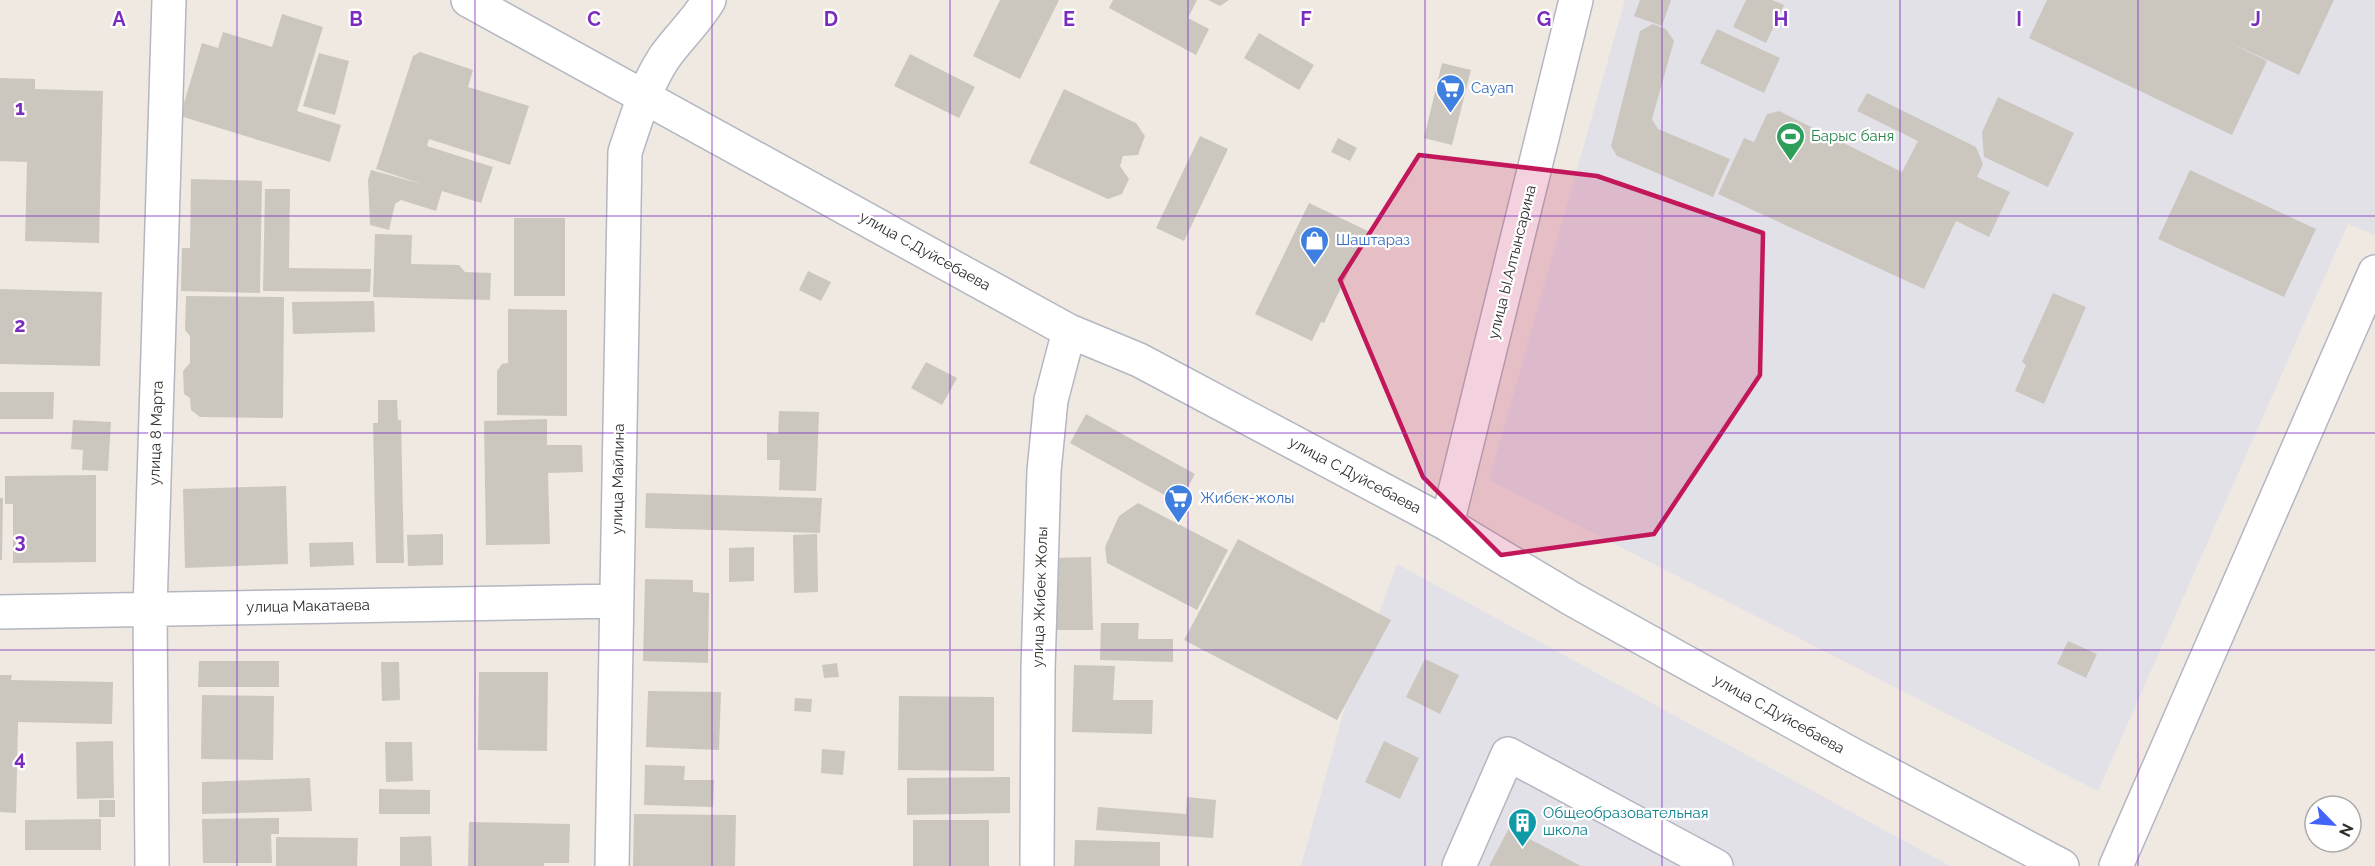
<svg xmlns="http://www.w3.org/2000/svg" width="2375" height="866" font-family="Raleway,sans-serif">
<rect width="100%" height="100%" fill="#efe9e1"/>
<path fill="#e3e1e8" d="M1625,0h750v235l-27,-11 -250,567 -609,-311z
M1397,564l553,302h-649l44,-159z"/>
<path fill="#cbc7bf" d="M1000,0h59l-39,79 -47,-23z
M1113,0h84l-9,18 21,11 -13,26 -87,-47z
M1208,0h21l-9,6z
M1640,0h31l-9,26 -28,-10z
M1746,0h26l12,5 -18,38 -33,-16z
M2047,0h287l-35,75 -72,-34 40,20 -35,74 -203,-97z
M282,14l41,13 -26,84 44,14 -11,37 -150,-46 22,-73 16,5 5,-16 49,15z
M1653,24l13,5 8,12 -22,78 6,10 72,30 -17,38 -96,-41 -6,-10 29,-115z
M1717,29l63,29 -16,35 -64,-30z
M1259,33l55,32 -15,25 -55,-32z
M420,52l53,18 -5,17 61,19 -19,59 -81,-26 -2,7 66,21 -12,36 -39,-12 -6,20 -35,-11 -6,4 -6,26 -19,-5 -2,-45 3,-10 51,14 -46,-15 37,-113z
M319,53l30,8 -14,54 -32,-9z
M910,54l65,33 -16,31 -65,-32z
M1442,63l29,7 -19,75 -28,-7z
M0,78l35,1v10l68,2 -4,152 -74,-2 2,-79 -27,-1z
M1064,89l72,34 9,13 -7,19 -15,1 -3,10 9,13 -7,15 -14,5 -79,-36z
M1867,93l109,54 7,17 -6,13 33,15 -21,45 -33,-16 -32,68 -206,-95 26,-56 10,4 13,-28 12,-3 123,61 16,-31 -61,-30z
M1998,97l76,36 -26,54 -64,-30 -2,-25z
M1200,136l28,13 -44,92 -28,-13z
M1338,138l19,10 -7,13 -19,-9z
M2190,170l126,59 -32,68 -126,-58z
M191,179l71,2 -2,112 -79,-2 1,-43h8z
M265,189h25l-1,79 82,1 -1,23 -107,-1z
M1309,203l59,28 -44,92 -3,-1 -9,19 -57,-27z
M514,218h51v78h-51z
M375,234l37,1 -1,29 48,1 6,7 26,1 -1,27 -117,-3z
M808,271l23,11 -10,19 -22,-11z
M0,289l102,3 -2,74 -100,-2z
M2053,293l33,14 -42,97 -29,-13 11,-26 -4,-3z
M186,296l98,1 -1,121 -83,-1 -9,-7 -1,-12 -6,-4 -1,-23 7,-8v-27l-5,-6z
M374,301l1,31 -82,2 -1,-32z
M508,309l59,1v106l-70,-1v-44l5,-7 6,-1z
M926,362l31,16 -15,27 -31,-17z
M0,392h54l-1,27h-53z
M378,400h19l1,20h3l3,143h-28l-3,-140h5z
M779,411l40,1 -3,79 -37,-1 1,-30h-13v-27l11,1z
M1086,414l109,60 -16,29 -109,-60z
M547,419v26h35l1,27 -35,1 2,71 -64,1 -2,-124z
M73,420l38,2 -3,49 -26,-1 1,-20 -12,-1z
M96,475v87l-83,1v-59h-8v-28z
M286,486l2,78 -103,4 -2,-79z
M646,493l176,5 -2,35 -175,-5z
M0,498h3l-1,62h-2z
M1138,503l90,47 -31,60 -90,-47 -2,-16 14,-31z
M443,534v31l-35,1 -1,-31z
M817,534l1,58 -24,1 -1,-58z
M1238,539l153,81 -54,100 -153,-80z
M353,542l1,23 -44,2 -1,-24z
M754,547v34l-25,1v-34z
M1091,557l2,73h-38l-2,-72z
M645,579l48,1v12l16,1 -1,70 -65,-2z
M1101,623h38l-1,16h35v23l-73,-2z
M2068,641l29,13 -11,24 -29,-14z
M1425,659l34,16 -19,39 -34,-17z
M199,661h80v26h-81z
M381,662h18l1,38 -18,1z
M837,663l2,14 -15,1 -2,-13z
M1074,665l41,1 -2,34h40l-1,34 -80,-2z
M479,672h69l-1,79 -69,-1z
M0,675h12l-1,5 102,2 -1,42 -94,-2 -2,91 -16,-1z
M648,691l73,1 -2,58 -73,-3z
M202,695l72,1 -1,64 -72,-1z
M899,696l95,1v74l-96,-1z
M795,698l17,1 -1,13 -17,-1z
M113,741l1,57 -37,1 -1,-57z
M1384,741l35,17 -19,41 -35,-17z
M385,742h27l1,39 -27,1z
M822,749l23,2 -2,24 -22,-2z
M645,765l40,1 -1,14h30l-1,27 -69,-2z
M1010,777v36l-103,2v-37z
M310,778l2,33 -110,3v-32z
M379,789l51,1v24h-51z
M1187,797l29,3 -3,38 -117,-8 2,-23 88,7z
M99,800h16v17h-16z
M634,814l102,1 -1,51h-102z
M279,818v16h-8l1,29h-69l-1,-44z
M101,819v31h-76v-30z
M913,820h76v46h-76z
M469,822l101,2 -1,39h-25v3h-76z
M1509,828l72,38h-92z
M431,836l1,30h-32v-29z
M276,837l82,1 -1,28h-81z
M1075,840l85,2v24h-86z"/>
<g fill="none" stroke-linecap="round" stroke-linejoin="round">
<defs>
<path id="minor" d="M468,0l601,331 70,29 308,164 125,75 277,154 213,113
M1447,524l129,-524
M0,612l615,-11
M152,866l-2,-257 19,-609
M612,866l13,-714c11,-32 20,-65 39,-94 14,-20 32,-36 45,-58
M1037,866l1,-196 6,-199 7,-71 18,-69
M1459,866l49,-112 208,112
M2116,866l259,-594"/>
</defs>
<use href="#minor" stroke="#b4b7c1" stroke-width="36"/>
<use href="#minor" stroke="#fff" stroke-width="33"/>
</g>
<path fill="#c2185b" fill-opacity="0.2" stroke="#c2185b" stroke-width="4.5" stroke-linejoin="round" d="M1419,155l178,21 166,57 -3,142 -106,159 -153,21 -78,-78 -83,-197z"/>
<path fill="none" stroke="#7b2cbf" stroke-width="1.5" stroke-opacity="0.55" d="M237,0v866M475,0v866M712,0v866M950,0v866M1188,0v866M1425,0v866M1662,0v866M1900,0v866M2138,0v866M0,216h2375M0,433h2375M0,650h2375"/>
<defs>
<symbol id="supermarket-pin" viewBox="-11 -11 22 30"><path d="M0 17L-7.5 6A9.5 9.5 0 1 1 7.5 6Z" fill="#3f7fe0" stroke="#fff"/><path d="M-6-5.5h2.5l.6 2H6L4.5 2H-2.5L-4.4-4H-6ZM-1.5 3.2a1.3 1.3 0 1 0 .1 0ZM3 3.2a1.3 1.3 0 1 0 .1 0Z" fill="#fff"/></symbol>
<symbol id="stadium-pin" viewBox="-11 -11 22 30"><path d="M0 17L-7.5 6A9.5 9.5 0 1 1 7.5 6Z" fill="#2e9e5b" stroke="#fff"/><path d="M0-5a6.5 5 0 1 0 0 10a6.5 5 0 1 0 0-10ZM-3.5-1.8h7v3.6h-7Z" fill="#fff"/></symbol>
<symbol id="shop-pin" viewBox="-11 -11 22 30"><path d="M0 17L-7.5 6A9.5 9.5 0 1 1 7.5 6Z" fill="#3f7fe0" stroke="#fff"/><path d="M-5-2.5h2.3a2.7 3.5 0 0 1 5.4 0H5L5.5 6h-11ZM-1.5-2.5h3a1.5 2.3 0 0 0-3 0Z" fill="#fff"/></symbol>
<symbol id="building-pin" viewBox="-11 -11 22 30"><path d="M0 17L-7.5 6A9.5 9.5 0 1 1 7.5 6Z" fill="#0f9aa8" stroke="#fff"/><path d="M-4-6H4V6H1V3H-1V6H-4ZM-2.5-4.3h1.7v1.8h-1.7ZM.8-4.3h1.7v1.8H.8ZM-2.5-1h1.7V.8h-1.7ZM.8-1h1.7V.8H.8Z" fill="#fff"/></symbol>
</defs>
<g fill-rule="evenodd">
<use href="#supermarket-pin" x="1434" y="72" width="33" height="45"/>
<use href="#stadium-pin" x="1774" y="120" width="33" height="45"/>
<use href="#shop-pin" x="1298" y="224" width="33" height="45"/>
<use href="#supermarket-pin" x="1162" y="482" width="33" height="45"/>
<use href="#building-pin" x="1506" y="806" width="33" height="45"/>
</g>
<g text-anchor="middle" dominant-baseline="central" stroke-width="4.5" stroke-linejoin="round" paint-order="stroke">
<g font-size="15" fill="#366cbe" stroke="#fff" text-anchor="start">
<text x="1471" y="88">Сауап</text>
<text x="1336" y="240">Шаштараз</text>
<text x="1200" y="498">Жибек-жолы</text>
</g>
<g font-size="15" fill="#27864d" stroke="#fff" text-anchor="start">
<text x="1811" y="136">Барыс баня</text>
</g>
<g font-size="15" fill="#2e2e2e" stroke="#fff">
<text transform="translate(925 251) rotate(29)">улица С.Дуйсебаева</text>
<text transform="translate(1512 262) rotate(-76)">улица Ы.Алтынсарина</text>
<text transform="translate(156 433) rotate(-88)">улица 8 Марта</text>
<text transform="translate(1355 475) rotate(28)">улица С.Дуйсебаева</text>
<text transform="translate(618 479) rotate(-89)">улица Майлина</text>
<text transform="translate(1040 597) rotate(-88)">улица Жибек Жолы</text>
<text transform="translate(308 606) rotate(-1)">улица Макатаева</text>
<text transform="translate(1779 714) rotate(29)">улица С.Дуйсебаева</text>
</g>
<g font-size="15" fill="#0d838f" stroke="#fff" text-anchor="start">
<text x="1543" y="813">Общеобразовательная<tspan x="1543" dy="17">школа</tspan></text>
</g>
</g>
<g font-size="20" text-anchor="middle" font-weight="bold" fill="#7b2cbf" stroke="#fff" stroke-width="4.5" stroke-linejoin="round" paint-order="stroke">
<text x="119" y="26">A</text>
<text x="356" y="26">B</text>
<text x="594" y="26">C</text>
<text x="831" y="26">D</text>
<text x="1069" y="26">E</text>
<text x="1306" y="26">F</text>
<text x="1544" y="26">G</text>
<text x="1781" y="26">H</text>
<text x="2019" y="26">I</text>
<text x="2256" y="26">J</text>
<text x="20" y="115">1</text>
<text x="20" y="332">2</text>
<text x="20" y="548">3</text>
<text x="20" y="765">4</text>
</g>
<g transform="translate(2333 824) rotate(115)"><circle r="28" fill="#ffffff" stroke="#ababab" stroke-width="1.5"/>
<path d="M0-4.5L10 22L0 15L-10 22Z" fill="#4264fb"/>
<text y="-9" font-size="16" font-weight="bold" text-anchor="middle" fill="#2e2e2e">N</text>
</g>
</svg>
